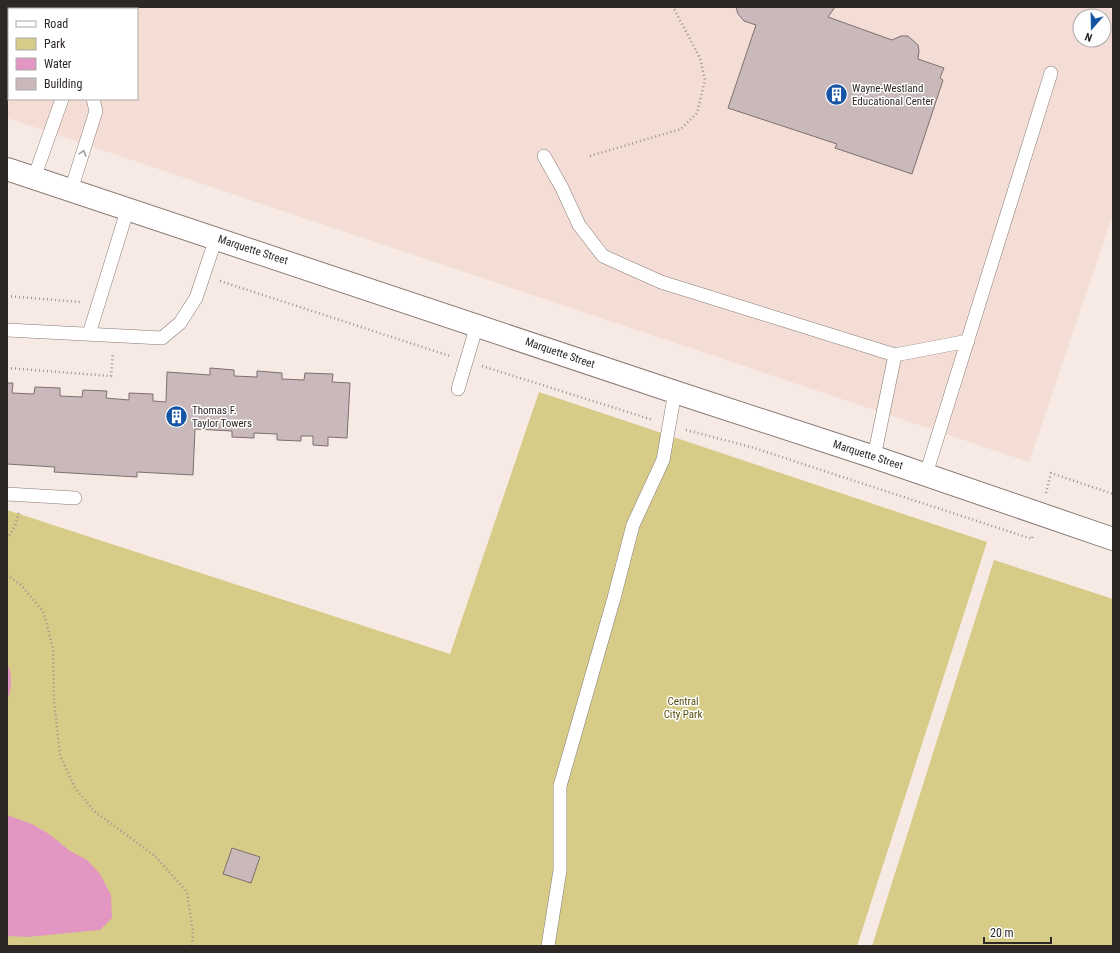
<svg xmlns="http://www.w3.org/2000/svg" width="1120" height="953" font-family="'Roboto Condensed',sans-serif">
<rect width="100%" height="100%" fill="#f7e9e3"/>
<path fill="#f4ddd5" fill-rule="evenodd" d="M7,7h1106v207l-84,248 -1022,-344zM9,9h128v90h-128zM1080,16h24v24h-24z"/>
<path fill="#d6cc88" d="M539,392l448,150 -130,404h-850v-436l443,144z
M994,560l119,39v347h-241z"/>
<path fill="#e296c1" d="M7,664c6,9 5,26 0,36z
M7,815l25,9 17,10 21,17 17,9 13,14 11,21 1,23 -12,12 -73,7 -20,-1z"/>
<path fill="#c9b9ba" stroke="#7d6f70" d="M736,7h99l-7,10 64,23 9,-4h7l10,9 1,6 -1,8 26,9 -4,10 3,2 -31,94 -77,-26 2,-4 -109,-36 28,-83 -12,-4 -6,-7z
M210,368l24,2v6l23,1v-6l25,2v6l22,1 1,-7 28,1 -1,8 18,1 -3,55 -19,-1v9l-15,-1v-9h-12v5l-24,-1v-6l-23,-1v5l-22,-1v-6l-37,-2 -2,46 -56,-3v5l-83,-5 1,-5 -48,-3v-81h6l-1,10 22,1 1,-7 25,1v8l22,1 1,-7 24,1 -1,7 23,2v-7l24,1v7l13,1 1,-30 43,3z
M232,848l28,9 -9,26 -28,-9z"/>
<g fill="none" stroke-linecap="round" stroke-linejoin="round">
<defs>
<path id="lane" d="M544,156l18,32 17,37 24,31 58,26 234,73 73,-14
M34,178l28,-79
M71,190l25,-79 -3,-12
M7,330l155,8 18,-15 16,-25 20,-60
M89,334l39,-126
M458,389l19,-64
M874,457l21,-102
M926,474l125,-401
M7,494l68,4
M548,946l12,-76v-84l54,-188 19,-73 30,-65 12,-68"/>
<path id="secondary" d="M7,169l668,223 199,65 239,82"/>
</defs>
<use href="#lane" stroke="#877a75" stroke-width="14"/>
<use href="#secondary" stroke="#877a75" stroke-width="24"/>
<path stroke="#9d938f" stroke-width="2.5" stroke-dasharray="1 3" stroke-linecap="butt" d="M590,156l91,-27 16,-16 8,-33 -5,-22 -27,-51
M220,281l230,75
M7,296l73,6
M482,366l171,54
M7,368l104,8 2,-23
M686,430l65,17 281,92 1,-4
M1046,493l5,-20 62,21
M7,539l8,-13 4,-14
M7,575l14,10 22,26 10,37 1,53 6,54 15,33 19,23 61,45 32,36 6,40 -1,14"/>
<use href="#lane" stroke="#fff" stroke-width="13"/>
<use href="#secondary" stroke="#fff" stroke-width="22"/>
</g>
<defs><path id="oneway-chevron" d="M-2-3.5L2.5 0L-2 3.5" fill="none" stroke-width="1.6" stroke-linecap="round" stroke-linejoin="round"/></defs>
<use stroke="#a09e9d" href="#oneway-chevron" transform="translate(83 153) rotate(-73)"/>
<defs>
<symbol id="building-disc" viewBox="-11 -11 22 22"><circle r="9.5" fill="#1654a4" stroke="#fff"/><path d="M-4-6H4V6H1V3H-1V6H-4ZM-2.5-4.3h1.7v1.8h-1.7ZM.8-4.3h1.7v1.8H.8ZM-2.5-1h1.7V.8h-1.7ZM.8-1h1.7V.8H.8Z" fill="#fff"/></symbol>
</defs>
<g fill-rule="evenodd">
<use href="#building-disc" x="824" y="82" width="25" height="25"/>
<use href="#building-disc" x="164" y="404" width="25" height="25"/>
</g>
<g text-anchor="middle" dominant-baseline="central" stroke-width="3" stroke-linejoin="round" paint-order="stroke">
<g font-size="11" fill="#2d2826" stroke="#fff" text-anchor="start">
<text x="852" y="88">Wayne-Westland<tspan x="852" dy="13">Educational Center</tspan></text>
<text x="192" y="410">Thomas F.<tspan x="192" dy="13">Taylor Towers</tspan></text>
</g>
<g font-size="11" fill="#2d2826" stroke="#fff">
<text transform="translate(253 250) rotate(18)">Marquette Street</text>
<text transform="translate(560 353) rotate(19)">Marquette Street</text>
<text transform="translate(868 455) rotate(18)">Marquette Street</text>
</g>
<g font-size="11" fill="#584e0d" stroke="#fff">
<text x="683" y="701">Central<tspan x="683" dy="13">City Park</tspan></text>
</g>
</g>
<rect width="1120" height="953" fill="none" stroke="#2d2826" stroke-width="16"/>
<rect x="8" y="8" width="130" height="92" fill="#ffffff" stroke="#aba9a8"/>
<rect x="16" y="21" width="20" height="6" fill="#ffffff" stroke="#aba9a8"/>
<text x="44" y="28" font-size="12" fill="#2d2826">Road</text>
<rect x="16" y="38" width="20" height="12" fill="#d6cc88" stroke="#aba9a8"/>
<text x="44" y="48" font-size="12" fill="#2d2826">Park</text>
<rect x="16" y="58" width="20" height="12" fill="#e296c1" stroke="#aba9a8"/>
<text x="44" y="68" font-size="12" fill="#2d2826">Water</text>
<rect x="16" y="78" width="20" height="12" fill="#c9b9ba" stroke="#aba9a8"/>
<text x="44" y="88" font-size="12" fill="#2d2826">Building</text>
<g transform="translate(1092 28) rotate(200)"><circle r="19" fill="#ffffff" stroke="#aba9a8"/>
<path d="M0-3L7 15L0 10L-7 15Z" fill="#1654a4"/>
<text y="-6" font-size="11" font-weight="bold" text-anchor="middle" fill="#2d2826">N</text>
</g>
<path d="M984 937v6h67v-6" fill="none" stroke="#2d2826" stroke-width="2"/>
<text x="990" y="937" font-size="12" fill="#2d2826" stroke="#ffffff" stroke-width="3" paint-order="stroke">20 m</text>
</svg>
